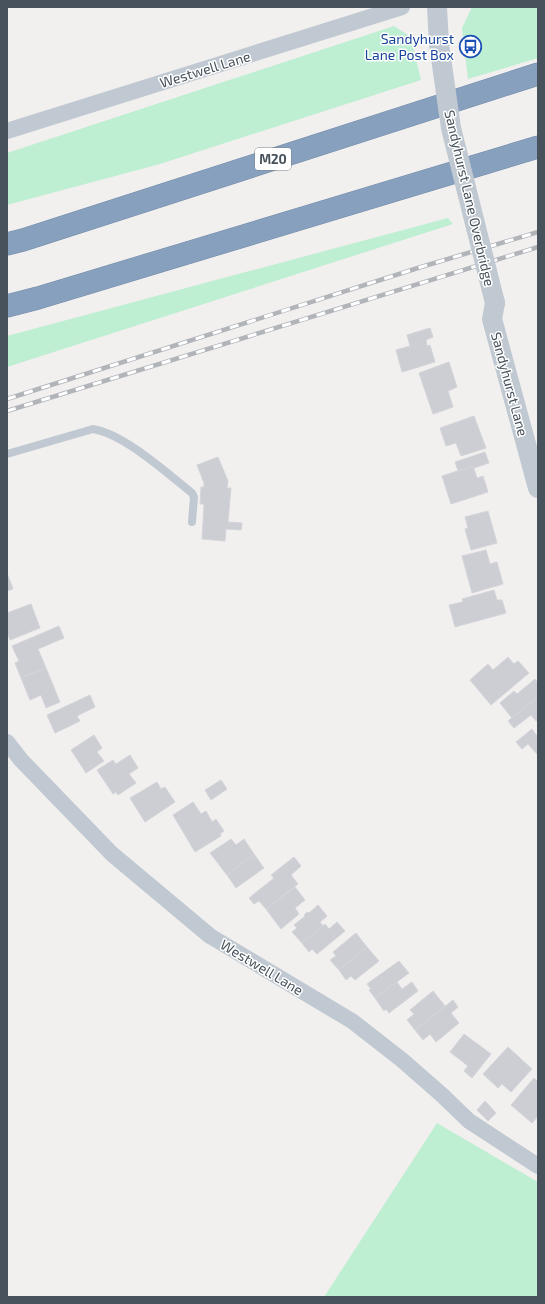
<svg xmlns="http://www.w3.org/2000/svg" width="545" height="1304" font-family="'Exo 2',sans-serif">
<rect width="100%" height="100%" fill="#f2efef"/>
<path fill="#beefd2" d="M472,7h66v51l-70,21 -6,-51z
M394,26l17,11 10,43 -261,84 -153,41v-52z
M448,218l5,6 -446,143v-31z
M437,1123l101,59v115h-214z"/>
<path fill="#ccced4" stroke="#d3d5da" d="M430,328l3,9 -7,3 1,6 3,-1 5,17 -33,10 -6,-22 14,-4 -3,-11z
M449,362l8,25 -9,4 5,16 -20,7 -14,-41z
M474,416l12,32 -25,8 -5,-13 -10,3 -6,-18z
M485,452l4,11 -15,5 -1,-2 -15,5 -3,-9z
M218,457l10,24 -1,7h4l-3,34 14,1 -1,7 -15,-1 -1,12 -23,-2 2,-35h-4l1,-17h3v-4l-7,-18z
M473,466l4,12 6,-2 5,16 -37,12 -9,-28z
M488,511l9,32 -26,7 -6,-21 3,-1 -3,-11z
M486,550l4,14 7,-2 6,22 -31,9 -10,-37z
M7,573l6,16 -6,2z
M494,590l3,10h5l4,13 -51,14 -6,-22 14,-3 -1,-3z
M31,604l9,24 -30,12 -3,-8v-19z
M59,626l5,12 -26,11 8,19 -25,10 -6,-15 4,-2 -7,-15z
M508,657l6,7 4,-3 11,12 -38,32 -21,-25 18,-16 5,6z
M46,668l14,34 -14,6 -5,-13 -11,5 -9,-22z
M535,679l3,4v14l-26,21 -12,-15 14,-12 3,3z
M90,695l5,12 -18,9 3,5 -25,12 -8,-18z
M538,697v23l-2,1 -5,-6 -17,13 -6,-7z
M532,729l5,7 1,-1v18l-1,1 -9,-10 -6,5 -6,-7z
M94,735l8,13 -5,4 7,9 -18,12 -15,-23z
M130,755l8,13 -9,6 7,9 -18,12 -2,-3 -3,2 -16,-24 16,-10 3,4z
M221,780l6,9 -16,11 -6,-10z
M157,782l4,7 4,-2 10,15 -30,20 -15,-24z
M193,802l8,12 5,-3 6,11 4,-3 8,12 -4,3 1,2 -26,16 -22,-37z
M231,839l5,6 8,-6 10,15 -27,21 -17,-22z
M254,854l10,14 -28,20 -9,-13z
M294,857l7,9 -10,9 7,9 -32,25 -7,-8 -5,3 -5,-6 25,-20 -3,-3z
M295,887l10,13 -10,8 4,6 -18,15 -15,-20z
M318,905l9,11 -7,6 3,4 -21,17 -10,-11 5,-4 -3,-3 11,-9 -1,-1 3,-3 2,1z
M337,922l8,9 -28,23 -5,-5 -3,3 -7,-9 23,-19 4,5z
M356,933l11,14 -28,23 -9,-10 6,-4 -3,-4z
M367,947l12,14 -24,19 -4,-4 -5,4 -7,-10z
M399,961l10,12 -34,25 -6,-8 2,-1 -4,-5z
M397,982l5,7 10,-7 6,9 -29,22 -3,-4 -2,2 -9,-13z
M433,991l12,15 -30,24 -8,-10 7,-6 -4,-4z
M453,1000l5,7 -7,6 8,10 -23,19 -6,-8 -7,6 -8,-10z
M464,1034l27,20 -19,24 -8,-7 4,-5 -18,-14z
M508,1047l24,22 -21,23 -9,-8 -4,4 -15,-14z
M534,1078l4,4v34l-6,7 -21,-18z
M485,1101l11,12 -8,8 -11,-11z"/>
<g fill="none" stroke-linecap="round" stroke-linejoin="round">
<defs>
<path id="motorway" d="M7,244l16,-4 515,-166
M7,306l31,-8 500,-151"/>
</defs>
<use href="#motorway" stroke="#728ba9" stroke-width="23"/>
<path stroke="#c0c9d1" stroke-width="8" d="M7,454l86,-25c31,5 74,44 99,64l2,4 -2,25"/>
<path stroke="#c0c9d1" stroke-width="16" d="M7,131l395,-124
M7,742l14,18 91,94 98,82 142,85 50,39 40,35 27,26 69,45"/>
<path stroke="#c0c9d1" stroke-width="20" d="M437,7l2,37
M495,303l-3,16 46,169"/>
<use href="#motorway" stroke="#87a0bd" stroke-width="22"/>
<defs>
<path id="rail" d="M7,399l414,-132 117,-35
M7,411l531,-164"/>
</defs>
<use href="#rail" stroke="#b1b4b9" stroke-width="4.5"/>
<use href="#rail" stroke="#fff" stroke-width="3" stroke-dasharray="9" stroke-linecap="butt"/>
<path stroke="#c0c9d1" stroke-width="20" d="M439,44l12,84 44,175"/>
</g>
<defs>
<symbol id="bus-ring" viewBox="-11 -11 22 22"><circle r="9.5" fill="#fff" stroke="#1a4fb4" stroke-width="1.5"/><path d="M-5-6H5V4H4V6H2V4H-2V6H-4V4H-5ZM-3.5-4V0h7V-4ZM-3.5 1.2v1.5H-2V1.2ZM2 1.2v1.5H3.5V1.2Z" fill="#1a4fb4"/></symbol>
</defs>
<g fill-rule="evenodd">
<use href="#bus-ring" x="458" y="34" width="25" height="25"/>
</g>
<g text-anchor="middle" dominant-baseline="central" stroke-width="3" stroke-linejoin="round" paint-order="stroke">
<rect fill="#fff" stroke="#7e868d" stroke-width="1" x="255" y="148" width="36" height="22" rx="3"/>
<g font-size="13" font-weight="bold" fill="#47525c">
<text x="273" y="159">M20</text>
</g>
<g font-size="14" fill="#164399" stroke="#fff" text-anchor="end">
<text x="454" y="38">Sandyhurst<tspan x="454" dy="16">Lane Post Box</tspan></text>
</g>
<g font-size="14" fill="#47525c" stroke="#fff">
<text transform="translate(205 69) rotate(-17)">Westwell Lane</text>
<text transform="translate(470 198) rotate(77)">Sandyhurst Lane Overbridge</text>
<text transform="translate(510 384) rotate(75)">Sandyhurst Lane</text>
<text transform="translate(262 967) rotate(31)">Westwell Lane</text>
</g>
</g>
<rect width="545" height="1304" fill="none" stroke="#47525c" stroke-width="16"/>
</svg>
